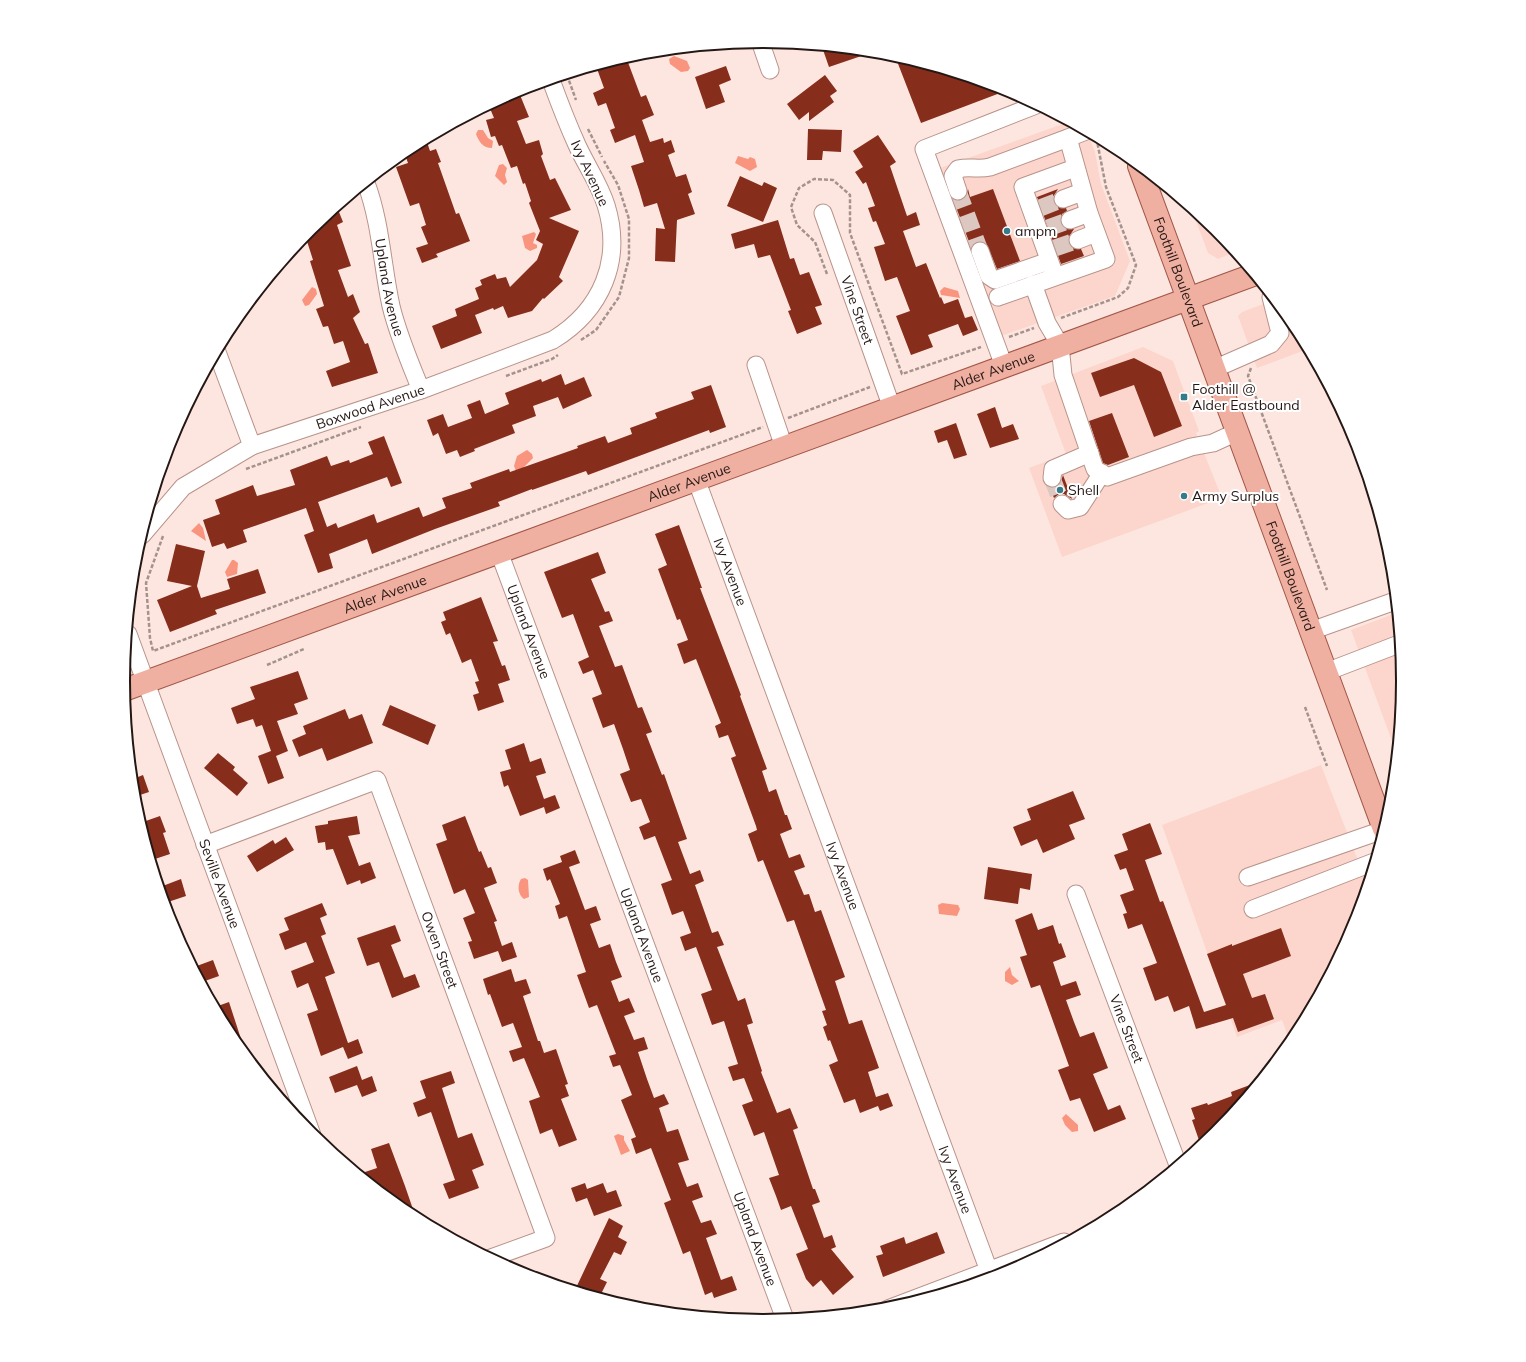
<svg xmlns="http://www.w3.org/2000/svg" width="1526" height="1362" font-family="Mulish,sans-serif">
<rect width="100%" height="100%" fill="#fee6e0"/>
<path fill="#fcd6cc" d="M1068,122l19,10 8,20 6,32 29,77 -15,35 -114,40 -61,-168z
M1191,208l25,21 19,23 -17,7 -10,-6z
M1274,300l21,26 13,23 -51,19 -19,-52 4,-4z
M1143,347l30,14 26,70 -3,2 26,65 -160,59 -33,-89 37,-14 -25,-68z
M1396,613l7,68 -7,71 -45,-122z
M1321,765l46,119 -13,42 -64,116 -8,-22 -45,17 -75,-212z"/>
<path fill="#f9957e" d="M674,56l13,5 3,7 -2,3 -7,1 -11,-8 -1,-5z
M478,130h5l5,8 5,3 -1,7c-9,0 -13,-6 -16,-14z
M738,156l10,3 2,-2 5,2 2,8 -7,4 -15,-8z
M503,164l4,4 -2,7 2,7 -3,3 -9,-9 4,-11z
M534,232l2,2 -3,9 4,2v3l-7,3 -5,-3 -3,-12z
M312,287l4,2 1,5 -8,11 -4,1 -3,-6z
M944,287l14,4 2,7 -19,-3 -1,-4z
M527,450l5,4 1,4 -12,12 -5,1 -2,-5 3,-10z
M199,523l4,5 3,13 -15,-10z
M232,560h2l4,3 -1,11 -10,3 -2,-5z
M525,878l3,2 1,17 -5,2c-6,-4 -7,-14 -3,-20z
M942,903l16,2 2,4 -3,7 -18,-2 -1,-9z
M1010,967l2,8 7,6 -7,4 -7,-4v-9z
M1066,1114l12,11v6l-6,1 -7,-7 -3,-7z
M618,1134l6,2v4l6,11 -9,4 -7,-19z"/>
<path fill="#862e1b" d="M822,47l14,1 37,4 -44,15z
M895,56l80,24 33,10 -87,33z
M626,57l15,40 5,-2 8,20 -12,5 8,22 13,-4 1,5 7,-3 4,12 -7,3 8,22 10,-3 6,18 -4,2 7,20 -18,6 -2,42 -20,-1 1,-33 9,1 -8,-26 -13,4 -5,-17 -8,-24 13,-4 -9,-27 -20,8 -5,-13 5,-2 -9,-25 -8,3 -5,-13 11,-5 -8,-22z
M726,66l5,14 -12,5 6,17 -19,7 -11,-32z
M825,75l12,16 -7,5 4,6 -25,19v-9l-10,8 -12,-16z
M518,90l11,27 -12,4 9,23 13,-4 4,14 -2,2 9,24 5,-2 16,32 -22,8 30,13 -20,46 4,4 -19,18 -1,-1 -11,13 -24,7 -5,-12 -9,4 -1,-2 -18,7 7,18 -41,16 -9,-23 25,-10 -2,-7 24,-10 -4,-11 7,-3 -2,-5 15,-6 2,5 9,-2 4,10 27,-27 6,-16 -7,-4 4,-9 -11,-28 2,-2 -6,-18 -2,1 -6,-18 -6,2 -9,-23 -3,1 -4,-10 -4,1 -5,-17 8,-2 -5,-12z
M808,129l34,1 -1,22 -18,-1 -1,9h-15z
M878,135l18,27 -6,4 17,50 9,-4 4,13 -17,6 13,36 10,-4 14,35 1,-1 3,7 14,-5 7,19 7,-2 6,14 -15,6 -5,-12 -30,11 5,12 -22,8 -15,-39 14,-5 -13,-34 -12,4 -11,-34 11,-3 -9,-23 -3,1 -5,-14 7,-2 -9,-24 -3,2 -8,-12 8,-5 -10,-16z
M426,139l4,12 6,-2 5,13 -3,1 18,51 3,-1 11,28 -34,13 2,3 -16,6 -6,-15 12,-4 -7,-17 5,-2 -7,-22 -9,3 -14,-39 12,-4 -4,-11z
M740,176l22,10 2,-4 13,6 -14,34 -36,-16z
M968,189l2,8 23,-8 27,72 -23,8 -11,-26 -9,-1 -6,5 -18,-48 8,2 4,-3z
M1058,189l-5,8 1,6 3,4 9,1 1,3 -5,3 -1,9 3,5 10,1 -6,9 1,5 3,5 9,1 3,7 -23,8 -24,-67z
M337,207l6,15 -6,3 14,41 -13,4 10,27 5,-3 7,18 -7,6 12,26 3,-1 10,30 -46,14 -6,-16 24,-9 -7,-21 -9,3 -6,-18 -5,1 -7,-18 8,-3 -14,-45 3,-1 -8,-25z
M778,220l12,39 4,-1 6,17 9,-3 13,33 -7,2 7,17 -25,10 -9,-23 3,-1 -21,-55 -12,3 -4,-14 -19,5 -4,-15z
M1134,358l27,14 21,54 -28,11 -20,-52 -34,12 -9,-24z
M561,374l4,11 19,-8 8,19 -29,13 -5,-12 -25,9 3,10 -24,9 3,8 -41,16 1,2 -15,6 -3,-7 -11,4 -8,-21 -5,3 -6,-16 16,-6 5,13 24,-9 -5,-13 13,-5 5,14 24,-10 -4,-11 36,-14 1,3z
M711,385l15,42 -16,6 -1,-3 -121,45 -2,-4 -54,19v-1l-34,13 2,4 -65,23 -63,25 -5,-15 -38,15 4,14 -15,5 -14,-38 10,-4 -8,-23 -63,22 4,12 -20,7 -3,-6 -12,4 -9,-27 17,-6 -5,-14 38,-15 4,11 38,-11 -5,-15 37,-14 4,10 18,-6 1,3 23,-9 -5,-12 16,-6 18,47 -11,4 -4,-10 -69,25 9,25 9,-4 2,5 36,-14 3,9 42,-16 4,10 23,-9 -4,-10 30,-10 -2,-5 39,-14 1,3 68,-24 -1,-2 28,-10 3,7 24,-9 -2,-6 27,-10 -2,-5 39,-14 -3,-7z
M995,407l7,21 11,-4 6,15 -29,9 -13,-34z
M1112,413l17,44 -21,8 -5,-2 -14,-42z
M956,423l11,32 -13,4 -7,-19 -9,3 -4,-12z
M1063,475l9,24 -8,-5h-5l-5,4 -4,-10 6,-1 4,-3z
M679,525l23,63h-2l41,107 -1,1 27,73 -5,2 7,21 7,-3 9,26h2l5,14 -12,5 9,24 11,-4 5,13 -11,4 10,24 5,-1 6,18 6,-2 24,67 -10,4 14,43 13,-4 17,48 -11,4 8,25 12,-4 5,13 -13,5 -2,-5 -18,7 -5,-14 -11,4 -15,-38 9,-4 -8,-21 -2,1 -5,-14 4,-2 -5,-14 4,-1 -32,-90 -7,2 -24,-62 -5,2 -10,-28 9,-4 -1,-4 -25,-68 5,-2 -8,-21 -9,3 -4,-12 6,-3 -25,-64 -12,5 -7,-20 11,-4 -8,-21 -3,1 -19,-51 9,-4 -12,-31z
M176,544l29,7 -8,35 4,12 29,-9 -3,-10 31,-10 8,24 -51,17 2,4 -47,18 -13,-32 35,-14 -25,-5z
M598,552l8,21 -15,6 14,33 4,-1 4,10 -14,5 16,41 7,-2 16,43 4,-1 10,25 -6,2 16,41 2,-1 23,65 -9,3 12,32 10,-4 4,11 -9,4 17,48 6,-2 6,14 -7,2 21,54 7,-3 8,25 -6,2 15,46 -1,1 16,41 13,-5 8,20 -5,2 20,59h2l5,13 -8,3 12,33 8,-3 4,12 -5,2 23,28 -21,18 -12,-15 -8,7 -7,-8 -10,-25 12,-5 -17,-43 -10,4 -5,-14 -7,-18 10,-3 -15,-43 -10,4 -12,-31 11,-4 -9,-23 -11,3 -5,-14 10,-3 -14,-43 -12,4 -11,-31 11,-4 -16,-43 -11,4 -5,-14 11,-4 -8,-22 -11,4 -11,-31 11,-4 -17,-44 -11,4 -5,-13 11,-5 -9,-23 -10,3 -11,-28 10,-4 -7,-21 -9,-25 -11,4 -11,-30 10,-4 -9,-24 -10,4 -5,-12 11,-5 -16,-43 -11,4 -18,-46z
M481,597l17,44 -5,1 9,24 3,-1 5,15 -12,4 6,18 -26,9 -5,-16 6,-2 -4,-11 4,-1 -8,-22 -9,4 -12,-30 -4,2 -5,-13 5,-2 -3,-8z
M298,671l10,28 -14,5 4,10 -21,7 11,30 -12,5 8,22 -16,6 -10,-28 13,-5 -9,-26 -6,2 -3,-8 -16,5 -6,-16 24,-9 -5,-12z
M390,705l46,20 -8,20 -46,-20z
M345,709l4,10 13,-5 11,29 -46,18 -5,-13 -23,9 -7,-17 14,-6 -3,-8z
M524,743l6,19 11,-4 5,15 -10,3 8,23 11,-4 5,13 -14,6 -2,-7 -24,9 -12,-31 -4,2 -4,-15 11,-3 -6,-19z
M218,753l17,14 -2,3 15,13 -11,13 -33,-28z
M143,775l6,17 -15,5 -1,-18z
M1073,791l12,28 -16,6 6,14 -32,14 -6,-14 -16,7 -8,-19 18,-7 -4,-11z
M160,816l6,16 -3,1 7,21 -18,6 -12,-37z
M357,816l3,18 -12,2 11,30 11,-4 6,16 -15,6 -1,-4 -13,5 -14,-36 -7,1 -1,-8 -7,1 -3,-17 13,-2v-3z
M465,816l14,36 2,-1 7,17 3,-1 6,16 -13,5 13,33 -3,1 8,24 10,-4 5,15 -15,5 -4,-11 -24,8 -6,-17 4,-1 -9,-23 12,-5 -10,-24 -11,5 -18,-50 11,-4 -5,-15z
M1150,823l12,31 -17,6 15,42 3,-1 41,111 22,-7 -19,-51 25,-10v2l49,-18 10,28 -48,18 9,24 13,-4 9,25 -36,13 -5,-14 -37,11 -7,-23 -15,6 -6,-16 -13,5 -12,-33 14,-5 -15,-39 -14,5 -5,-15 4,-1 -7,-18 14,-5 -8,-22 -6,2 -6,-15 14,-5 -6,-16z
M286,837l8,13 -37,22 -10,-16 26,-16 2,4z
M575,850l5,13 -11,4 16,43 11,-4 5,14 -11,4 9,24 11,-4 6,18 6,15 -11,4 8,21 10,-4 6,14 -11,4 10,24 10,-3 4,12 -10,3 9,27 7,19 10,-4 5,10 -10,4 8,24 11,-3 11,31 -11,3 9,24 11,-4 5,14 -11,4 9,22 10,-3 6,14 -11,4 15,42 11,-4 5,14 -23,8 -2,-6 -7,3 -15,-44 -7,3 -19,-51 7,-3 -20,-52 -15,6 -5,-15 5,-2 -15,-37 11,-5 -12,-30 -7,2 -4,-11 7,-2 -19,-49 -8,3 -12,-33 9,-3 -19,-56 -8,3 -4,-13 5,-2 -10,-25 -3,2 -4,-12 19,-7 -2,-6z
M988,867l44,7 -2,16 -10,-2 -2,16 -34,-5z
M181,879l5,17 -21,7 -5,-16z
M322,903l5,12 -7,3 6,16 -5,2 14,37 -10,4 23,66 10,-4 5,14 -15,6 -5,-12 -22,9 -14,-42 11,-4 -10,-27 -11,5 -6,-17 23,-9 -8,-20 -21,8 -6,-16 10,-4 -5,-12z
M1032,913l6,17 15,-5 6,19 2,-1 5,14 -13,5 8,24 15,-5 5,14 -15,5 8,22 6,15 14,-5 14,36 -15,6 15,36 12,-5 6,14 -32,13 -14,-34 -10,3 -12,-31 11,-4 -15,-42 -14,-39 -9,3 -11,-31 7,-2 -12,-35z
M395,925l6,16 -10,4 13,33 11,-4 5,13 -28,11 -13,-36 -12,4 -10,-28z
M213,960l6,16 -17,6 -8,-15z
M511,969l4,13 11,-3 5,14 -8,3 15,45h2l4,12 12,-4 12,35 -3,1 4,11 -8,3 16,41 -18,7 -7,-18 -12,5 -11,-33 11,-4 -16,-39 -11,4 -4,-11 13,-4 -9,-24 -11,4 -12,-33 -2,1 -5,-16z
M229,1002l13,40 -5,2 -6,-8 -16,-29z
M357,1066l5,14 10,-4 5,15 -15,6 -5,-12 -22,8 -6,-16z
M451,1071l4,12 -13,5 16,50 14,-5 12,32 -12,5 7,18 -30,11 -6,-15 12,-4 -24,-68 -13,5 -5,-14 13,-5 -6,-17z
M1258,1082l-43,52 -14,12 -9,-26 3,-1 -4,-11 16,-5 1,2 24,-9 -1,-4z
M389,1143l16,43 11,32 -9,-5 -39,-32 -3,-9 12,-4 -6,-19z
M585,1183l2,6 16,-6 4,10 9,-3 6,16 -28,10 -7,-18 -11,4 -5,-14z
M609,1218l14,8 -5,11 9,5 -6,13 -7,-3 -14,27 7,3 -6,12 -9,-4 -2,4 -15,-4z
M937,1232l8,21 -62,24 -7,-21 7,-2 -3,-8 24,-9 2,7z"/>
<g fill="none" stroke-linecap="round" stroke-linejoin="round">
<path stroke="#ddc7c1" stroke-width="17" stroke-dasharray="17 8" stroke-linecap="butt" d="M958,191l22,60
M1040,208l23,-9
M1048,228l22,-8
M1055,248l23,-8
M1052,478l10,26"/>
<defs>
<g id="minor">
<path d="M760,41l10,29"/>
<path id="s1" d="M366,183c15,40 16,82 25,123 7,29 19,57 30,84"/>
<path d="M958,191l-5,-15 5,-7c12,-3 20,1 32,-2l78,-29"/>
<path d="M1063,199l19,-7"/>
<path id="s2" d="M823,213l69,195"/>
<path d="M1070,220l19,-7"/>
<path d="M1078,240l18,-7"/>
<path d="M980,251l9,25 6,4 54,-19"/>
<path d="M1055,276l-32,-89 52,-19"/>
<path d="M1033,284l14,39 13,22 3,30 32,94 12,8 84,-30 22,-4 24,-11"/>
<path d="M998,297l108,-38 -17,-46 -21,-75 18,-7"/>
<path d="M217,352l35,94"/>
<path d="M756,365l28,82"/>
<path d="M1004,366l-80,-217 112,-44"/>
<path d="M1214,369l57,-25 9,-11 -9,-36"/>
<path d="M1052,478l1,-9 37,-16"/>
<path id="s3" d="M696,479l293,792"/>
<path d="M1062,504l6,6 12,-3 22,-34"/>
<path id="s4" d="M142,535l41,-48 69,-41 169,-56 132,-50c49,-30 70,-80 53,-135 -7,-22 -20,-40 -29,-60 -10,-22 -18,-43 -26,-65"/>
<path id="s5" d="M499,552l286,767"/>
<path d="M1311,631l84,-30"/>
<path id="s6" d="M128,634l184,501"/>
<path d="M1326,672l73,-28"/>
<path id="s7" d="M205,845l172,-65 169,458 -55,20"/>
<path d="M1248,877l135,-47"/>
<path id="s8" d="M1076,894l102,271"/>
<path d="M1253,909l121,-47"/>
<path d="M888,1309l176,-67"/>
</g>
<g id="major">
<path id="s9" d="M1139,166l245,663"/>
<path id="s10" d="M124,690l1129,-415"/>
</g>
</defs>
<use href="#minor" stroke="#b8938a" stroke-width="19"/>
<use href="#major" stroke="#a15747" stroke-width="24"/>
<path stroke="#a6928d" stroke-width="2.5" stroke-dasharray="4 2" stroke-linecap="butt" d="M567,75l9,25
M588,129l14,28
M827,274l-12,-32 -18,-17 -6,-18 8,-19 15,-9 19,1 17,15v38l52,141 79,-27
M1061,318l57,-21 10,-9 8,-23 -30,-78 -9,-46
M1009,337l25,-9
M581,340l15,-10 23,-33 10,-39v-39l-11,-34 -14,-24
M1251,368l-3,8 79,214
M506,376l46,-17 6,-4
M788,418l82,-31
M246,469l115,-42
M163,536l-17,47 4,55 3,13 610,-224
M267,665l37,-16
M1305,707l22,59"/>
<use href="#minor" stroke="#fff" stroke-width="17"/>
<use href="#major" stroke="#efafa1" stroke-width="22"/>
</g>
<g fill="#367b89" stroke="#fff" stroke-width="1.5">
<circle cx="1007" cy="231" r="4"/>
<rect x="1180" y="393" width="8" height="8" rx="2"/>
<circle cx="1060" cy="490" r="4"/>
<circle cx="1184" cy="496" r="4"/>
</g>
<g text-anchor="middle" dominant-baseline="central" stroke-width="4" stroke-linejoin="round" paint-order="stroke">
<g font-size="14" fill="#251714" stroke="#fff">
<text transform="translate(590 173) rotate(65)">Ivy Avenue</text>
<text stroke="none"><textPath href="#s9" startOffset="113">Foothill Boulevard</textPath></text>
<text stroke="none"><textPath href="#s1" startOffset="107">Upland Avenue</textPath></text>
<text stroke="none"><textPath href="#s2" startOffset="103">Vine Street</textPath></text>
<text stroke="none"><textPath href="#s10" startOffset="926">Alder Avenue</textPath></text>
<text stroke="none"><textPath href="#s4" startOffset="268">Boxwood Avenue</textPath></text>
<text stroke="none"><textPath href="#s10" startOffset="602">Alder Avenue</textPath></text>
<text stroke="none"><textPath href="#s3" startOffset="99">Ivy Avenue</textPath></text>
<text stroke="none"><textPath href="#s9" startOffset="437">Foothill Boulevard</textPath></text>
<text stroke="none"><textPath href="#s10" startOffset="278">Alder Avenue</textPath></text>
<text stroke="none"><textPath href="#s5" startOffset="85">Upland Avenue</textPath></text>
<text stroke="none"><textPath href="#s3" startOffset="423">Ivy Avenue</textPath></text>
<text stroke="none"><textPath href="#s6" startOffset="266">Seville Avenue</textPath></text>
<text stroke="none"><textPath href="#s5" startOffset="409">Upland Avenue</textPath></text>
<text stroke="none"><textPath href="#s7" startOffset="365">Owen Street</textPath></text>
<text stroke="none"><textPath href="#s8" startOffset="144">Vine Street</textPath></text>
<text stroke="none"><textPath href="#s3" startOffset="747">Ivy Avenue</textPath></text>
<text stroke="none"><textPath href="#s5" startOffset="733">Upland Avenue</textPath></text>
</g>
<g font-size="14" fill="#251714" stroke="#fff" text-anchor="start">
<text x="1015" y="231">ampm</text>
<text x="1192" y="389">Foothill @<tspan x="1192" dy="16">Alder Eastbound</tspan></text>
<text x="1068" y="490">Shell</text>
<text x="1192" y="496">Army Surplus</text>
</g>
</g>
<path d="M0 0H1526V1362H0ZM130 681a633 633 0 1 1 1266 0a633 633 0 1 1-1266 0Z" fill="#fff" fill-rule="evenodd"/>
<path fill="none" stroke="#251714" stroke-width="2" d="M130 681a633 633 0 1 1 1266 0a633 633 0 1 1-1266 0Z"/>
</svg>
